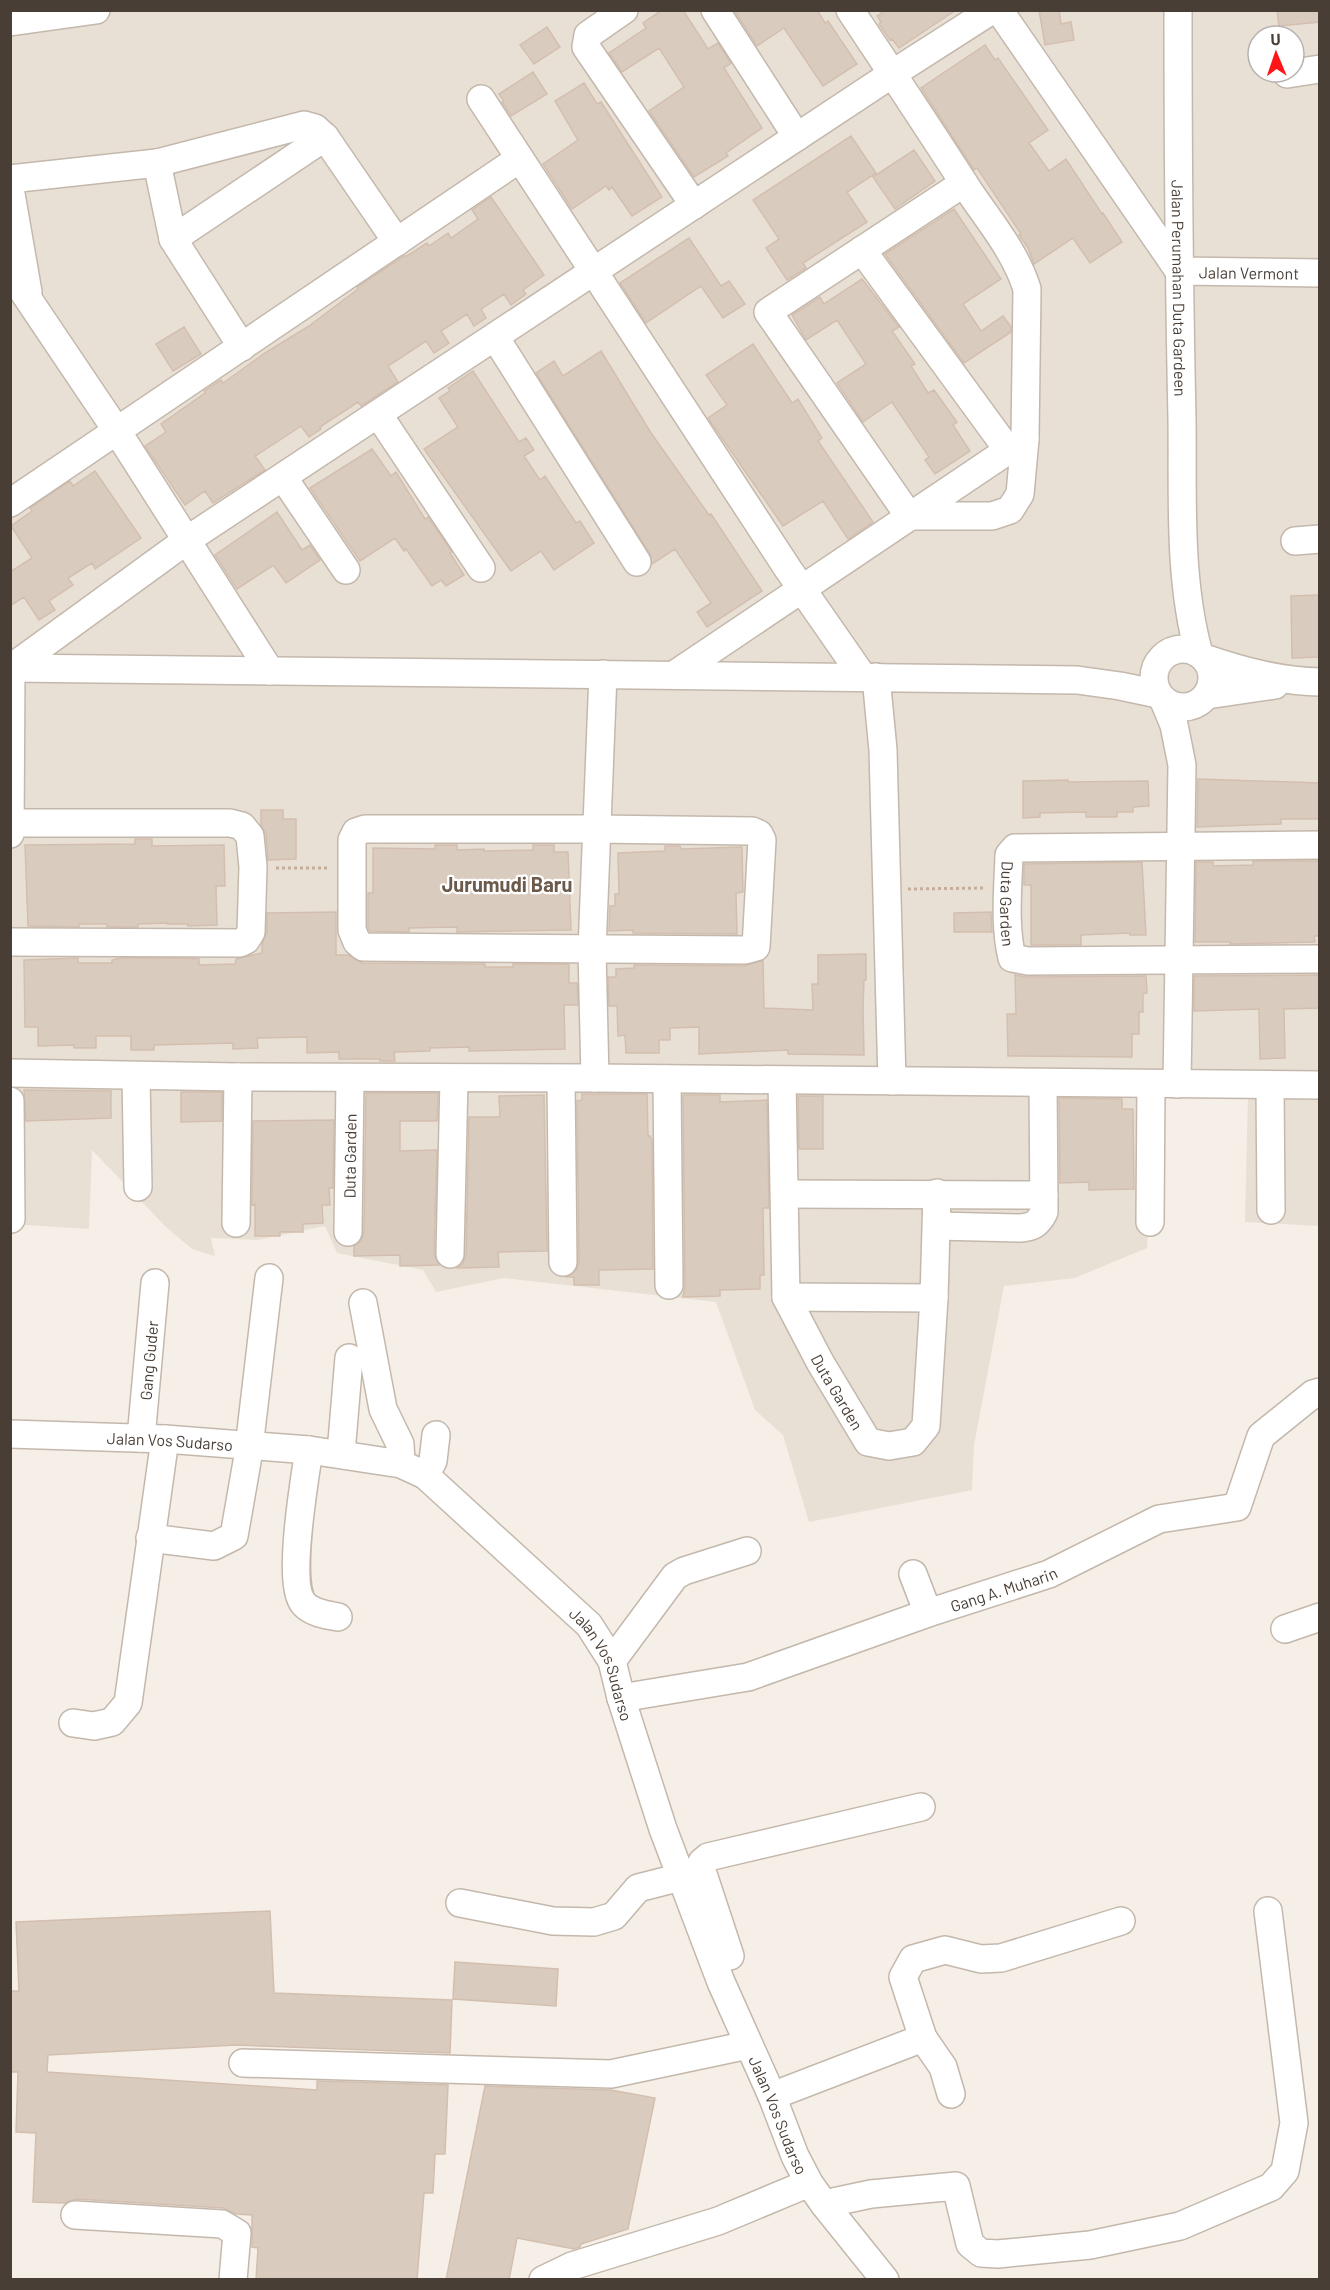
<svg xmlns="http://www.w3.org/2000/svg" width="1330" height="2290" font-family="Barlow,sans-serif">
<rect width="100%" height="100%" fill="#f5efe7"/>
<path fill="#e9e0d5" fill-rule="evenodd" d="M10,11h1309v1215l-74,-4 3,-129 -91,-5 -10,160 -72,30 -71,8 -30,159 -2,45 -163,32 -26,-87 -28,-25 -39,-108 -212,-24 -68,14 -13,-22 -86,-17 -12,-27 -67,14 -47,-2 4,18 -23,-7 -26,-22 -74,-77 -3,79 -78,-5zM1258,36h36v36h-36z"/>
<path fill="#dacbbf" stroke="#d3bfaf" stroke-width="1.5" d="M662,10h21l25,39 10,-6 13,20 -7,5 38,60 -36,25 2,3 -34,21 -45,-66 35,-24 -25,-39 -37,24 -13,-19 37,-25 -3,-5z
M734,10h83l8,13 3,-2 29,43 -34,22 -39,-58 -27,18z
M886,10h70l-57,38 -7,-9 -2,1 -11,-16 2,-2 -4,-6z
M1039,10h20l2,14 10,-2 3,18 -29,5z
M1277,10h43v12l-41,4z
M547,27l13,20 -26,17 -14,-19z
M985,45l10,15 3,-2 50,72 -19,13 20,28 17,-12 36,55 1,-1 19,29 -32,21 -17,-25 -39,26 -6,-16 -9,-13 2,-1 -44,-66 -3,2 -53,-82z
M533,72l14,22 -36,22 -9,-14 2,-1 -5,-7z
M584,83l13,21 4,-2 61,95 -30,19 -20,-29 -3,3 -3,-4 -34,23 -29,-45 35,-24 -23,-39z
M851,136l25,37 -29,19 20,30 -64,41 3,5 -19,12 -21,-32 13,-9 -26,-39z
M914,150l21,31 -40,28 -22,-32z
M491,197l53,78 -21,15 3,4 -15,11 -7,-11 -23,15 5,9 -12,8 -7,-12 -26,17 8,12 -15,10 -8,-12 -38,25 10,16 -37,24 -3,-4 -38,25 1,2 -12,8 -8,-11 -21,14 -25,16 10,14 -52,33 -8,-12 -20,14 -40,-59 21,-14 -5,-8 44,-31 -1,-2 17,-11 2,3 42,-30 44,-27 49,-37 -1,-2 47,-31h3l20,-13 2,3 19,-13 3,5 27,-19 -6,-9z
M954,209l47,70 -38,25 18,27 22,-15 8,11v5l-47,31 -79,-109z
M689,238l32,48 8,-5 16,23 -22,14 -22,-32 -55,37 -26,-40z
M862,279l37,48 -7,4 23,33 -4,2 17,27 6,-3 23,32 -4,3 17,26 -35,23 -10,-14 4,-3 -37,-55 -29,20 -26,-39 29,-19 -29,-44 -31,20 -14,-25 28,-18 4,7z
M184,327l17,27 -28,17 -17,-27z
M753,344l39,59 6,-4 24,39 -4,3 55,81 -25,17 -25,-38 -40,25 -75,-108 19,-13 -21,-30z
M601,351l50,82 58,82 2,-1 51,77 -55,36 -10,-15 14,-9 -36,-54 -23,15 -2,-10 -114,-181 18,-12 9,15z
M473,371l46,71 7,-4 8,12 -10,6 16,24 5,-4 31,47 4,-2 14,22 -40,27 -13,-19 -30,20 -87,-122 34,-22 -19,-29 11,-7 -2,-3z
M372,449l19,27 5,-4 29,47 3,-2 24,35 -2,1 14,22 -18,11 -5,-6 -9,6 -26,-37 -2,2 -9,-13 -35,23 -50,-73z
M95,471l46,67 -46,31 -3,-6 -24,15 5,7 -24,16 6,9 -16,10 -15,-23 -14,9v-34l22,-14 -21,-32 21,-15 -2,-3 40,-27 3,5z
M277,512l25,38 8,-5 10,15 -34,23 -12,-17h-2l-35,23 -22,-34z
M1320,595v62l-28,1 -1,-62z
M1198,779l122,4v36h-39v5l-84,3z
M1068,780v2l80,-1 1,25 -16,1v5h-16v5h-31v-5l-46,1v4l-17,1v-37z
M261,810h22v9h13v40l-28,1 -2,-26 -5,-9z
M135,839h17v7l72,-1 1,41h-9l1,39 -29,1v-2h-21v-1l-29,1v3h-31v-3h-28v3l-51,-1 -3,-81 110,-1z
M435,845h22v5l27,-1v2l49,-1v-5h21v7h14l3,78 -114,2v-5l-48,1v4l-39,-1 -2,-4v-34h5v-45l62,1z
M665,846h15l1,3 61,-2 1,45 -7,1 1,41 -104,-1v-3l-24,1 1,-25h5v-12h4l-1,-41 47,-2z
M1253,861h67v75h-6l1,6 -85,2v-2h-35l1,-80h17v4l40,-1z
M1142,862l4,73h-16v-2l-49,2v10h-50v-60h-7v-21z
M336,912v43h12l14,8 123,1v3h28v-3h56v19h8l1,22h-14l1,44 -96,2v-4l-39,1v3l-36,1 1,9h-15v-2h-41v-7l-32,1v-16l-50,1 1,10 -25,1v-6l-79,2v5h-23v-14h-35v12h-22v-3l-36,1v-19h-13l-1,-67 54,-2v5h34v-3l9,-2h57l21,1v6l36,-1 1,-5 26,-6v-9l5,-12v-19z
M991,912l1,20h-38v-19z
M866,954v26h-2l-1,27 1,48 -76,-1v-4l-89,4v-27l-29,1v12h-11v13h-33l-1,-18 -7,1 -1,-30h-8l-1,-29h8v-8l18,-1v-3l111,1 18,-6 1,48 49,2 -1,-26h6v-29z
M1015,975l13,2 118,-1 1,17 -4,1v18h-4v22h-7v23l-124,-1 -1,-42h9z
M1320,975v33l-36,1 1,49 -25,1 -1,-50 -65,2v-35z
M24,1090l87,1v27l-85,3z
M181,1092h41v29l-41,1z
M366,1093h72l-1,28h-37v30l37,-1 -3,104 5,11 -39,1v-11l-46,1v-10l7,-5 3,-9z
M582,1094h65l1,42h2l2,4 1,129 -54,1v15h-25v-8h-7l9,-7 3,-8 -2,-161 5,-1z
M544,1095l3,156 -49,1 1,15 -42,1 6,-5 3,-9 3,-137h31l-1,-21z
M683,1095h37v7l47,-2 2,108h-6l1,67h-4v14l-40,1v6l-37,1 2,-12z
M798,1096h25v53h-24z
M1059,1098l63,1v10h11l1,80 -45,1v-8l-29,1z
M334,1120l-1,68h-4l1,17h-8l1,18 -20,1v8h-23v4h-25v-32l-3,1 1,-84z
M270,1911l4,82 178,7 -2,53 -214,-8 -188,10 -1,17 270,18v-9l131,4 -3,69h-10l-2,39h-9l-7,87h-161l2,-32 -6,-1v-32l-16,-1 -13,-6 -147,-9 -11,4 -32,-1 3,-69 -20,-1 2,-60h-8v-81h9l-3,-69z
M455,1962l103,7 -2,37 -103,-7z
M485,2086l126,4 44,8 -27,131 -47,15 -1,3 -6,2 -57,-11 -8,42h-63z"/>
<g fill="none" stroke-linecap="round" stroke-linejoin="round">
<defs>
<g id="minor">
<path d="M624,10l-36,25 -2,12 108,158"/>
<path d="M715,10l82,127"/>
<path d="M850,10c40,60 80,120 119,181 21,31 47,62 58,98l-2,150 -5,55 -10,16 -18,6h-83l-141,-204 196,-129"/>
<path id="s1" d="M999,10l180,261 141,2"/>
<path id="s2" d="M1178,10c0,137 1,273 4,409 1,78 -4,159 17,235"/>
<path d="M10,22l86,-12"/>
<path d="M1287,74l33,-5"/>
<path d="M481,99l307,470 75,108"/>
<path d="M157,163l16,76"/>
<path d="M10,179l147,-16 147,-38 11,3 10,9"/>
<path d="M10,188l18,104"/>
<path d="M862,250l146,200"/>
<path d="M10,272l107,159 153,240"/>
<path d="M495,337l142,225"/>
<path d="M242,347l-69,-108 152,-102 72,105"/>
<path d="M378,414l103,154"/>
<path d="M283,477l63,93"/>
<path d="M10,503l509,-344"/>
<path d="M1295,541l25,-2"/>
<circle cx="1183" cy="678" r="29"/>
<path d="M1204,658c38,13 75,23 116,24"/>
<path d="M10,668l1067,12 43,6 38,8"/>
<path d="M674,675l351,-236"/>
<path d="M876,677l7,73 9,331"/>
<path d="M1207,695l68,-10"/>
<path d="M1164,701l10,24 8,40 -5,319"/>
<path d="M10,823h220l12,3 8,10 3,31 -2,65 -5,8 -6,3 -230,-1"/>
<path d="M365,829h230l157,2 7,3 3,6 -6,107 -11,3 -382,-3 -6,-5 -5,-12v-90l4,-8z"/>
<path d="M10,834l1,-166 176,-128 705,-466 100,-64"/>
<path id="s3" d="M1320,845l-305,3 -6,7c-1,33 -5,70 3,103l16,3 292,-2"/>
<path d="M10,1073l228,4 357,1 725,7"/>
<path d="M136,1076l2,111"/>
<path d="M595,1078l-3,-128 11,-276"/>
<path d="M561,1079l2,183"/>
<path d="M667,1079l2,206"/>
<path id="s4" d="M782,1081l4,216 34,65 48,80 21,4 24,-4 13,-16 8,-128 3,-105"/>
<path d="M1270,1085l1,125"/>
<path d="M10,1101l1,118"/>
<path d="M785,1194l259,1"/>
<path d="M1150,1222l1,-138"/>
<path d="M236,1223l2,-146"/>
<path d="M937,1226l83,2c13,-1 18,-4 24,-16l-1,-128"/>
<path id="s5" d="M348,1232l2,-154"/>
<path d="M450,1254l4,-175"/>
<path d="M786,1297l148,1"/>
<path d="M363,1303l20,106 17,35 1,20"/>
<path id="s6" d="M10,1434l155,5 144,11 92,14 24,11 164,150 23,36 9,37 42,131 58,153 51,114 23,60 14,27 15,21 61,76"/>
<path id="s7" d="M141,1438l14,-155"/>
<path d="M309,1450c-4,27 -23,135 -5,154 8,9 23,11 34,13"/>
<path d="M341,1453l8,-95"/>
<path d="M425,1475l8,-14 3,-26"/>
<path d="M150,1538l64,8 20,-10 14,-80 21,-178"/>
<path d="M913,1574l15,39"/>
<path d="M1285,1629l35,-12"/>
<path d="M612,1661l63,-85 9,-5 63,-20"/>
<path id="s8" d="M621,1698l127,-21 180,-64 121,-39 110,-55 78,-12 24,-71 52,-42 7,-2"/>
<path d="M73,1723l21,3 18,-4 16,-19 37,-264"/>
<path d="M460,1903l93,18 41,1 20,-6 24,-28 43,-11"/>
<path d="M730,1956l-29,-88 1,-6 6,-5 213,-50"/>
<path d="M923,2038l20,29 8,27"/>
<path d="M243,2063l368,11 137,-29"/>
<path d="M772,2096l151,-58 -20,-61 10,-18 32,-9 36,9 20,-1 120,-37"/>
<path d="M824,2204l47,-10 85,-8 14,58 11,9 17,1 92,-9 90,-19 91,-39 14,-16 9,-48 -26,-212"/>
<path d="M75,2215l147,9 15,9 -4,47"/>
<path d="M543,2280l29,-14 146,-45 91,-38"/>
</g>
</defs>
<use href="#minor" stroke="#c4b8ac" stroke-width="30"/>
<path stroke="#c4ae99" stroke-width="3" stroke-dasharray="3 3" stroke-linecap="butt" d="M276,868h54
M908,889l77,-1"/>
<use href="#minor" stroke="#fff" stroke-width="27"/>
</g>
<g text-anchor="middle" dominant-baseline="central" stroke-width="4.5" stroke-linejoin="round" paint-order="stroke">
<g font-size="16" fill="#493e36" stroke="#fff">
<text stroke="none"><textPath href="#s1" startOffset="387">Jalan Vermont</textPath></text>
<text stroke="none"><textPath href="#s2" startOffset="278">Jalan Perumahan Duta Gardeen</textPath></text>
<text stroke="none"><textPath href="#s3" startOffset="363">Duta Garden</textPath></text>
<text stroke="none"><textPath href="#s5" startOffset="76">Duta Garden</textPath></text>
<text stroke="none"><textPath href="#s7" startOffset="78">Gang Guder</textPath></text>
<text stroke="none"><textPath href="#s4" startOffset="324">Duta Garden</textPath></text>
<text stroke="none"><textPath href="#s6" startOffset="160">Jalan Vos Sudarso</textPath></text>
<text stroke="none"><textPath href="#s8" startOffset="399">Gang A. Muharin</textPath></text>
<text stroke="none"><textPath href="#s6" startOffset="682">Jalan Vos Sudarso</textPath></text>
<text stroke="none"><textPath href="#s6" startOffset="1168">Jalan Vos Sudarso</textPath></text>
</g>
<g font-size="20" font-weight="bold" fill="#6c5a4c" stroke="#fff">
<text x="507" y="884">Jurumudi Baru</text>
</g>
</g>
<rect width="1330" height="2290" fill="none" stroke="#493e36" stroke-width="24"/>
<g transform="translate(1276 54) rotate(358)"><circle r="28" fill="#ffffff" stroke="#b6b2af" stroke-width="1.5"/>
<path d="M0-4.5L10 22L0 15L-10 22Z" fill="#ff1417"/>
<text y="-9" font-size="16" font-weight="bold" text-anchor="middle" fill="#493e36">U</text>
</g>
</svg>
